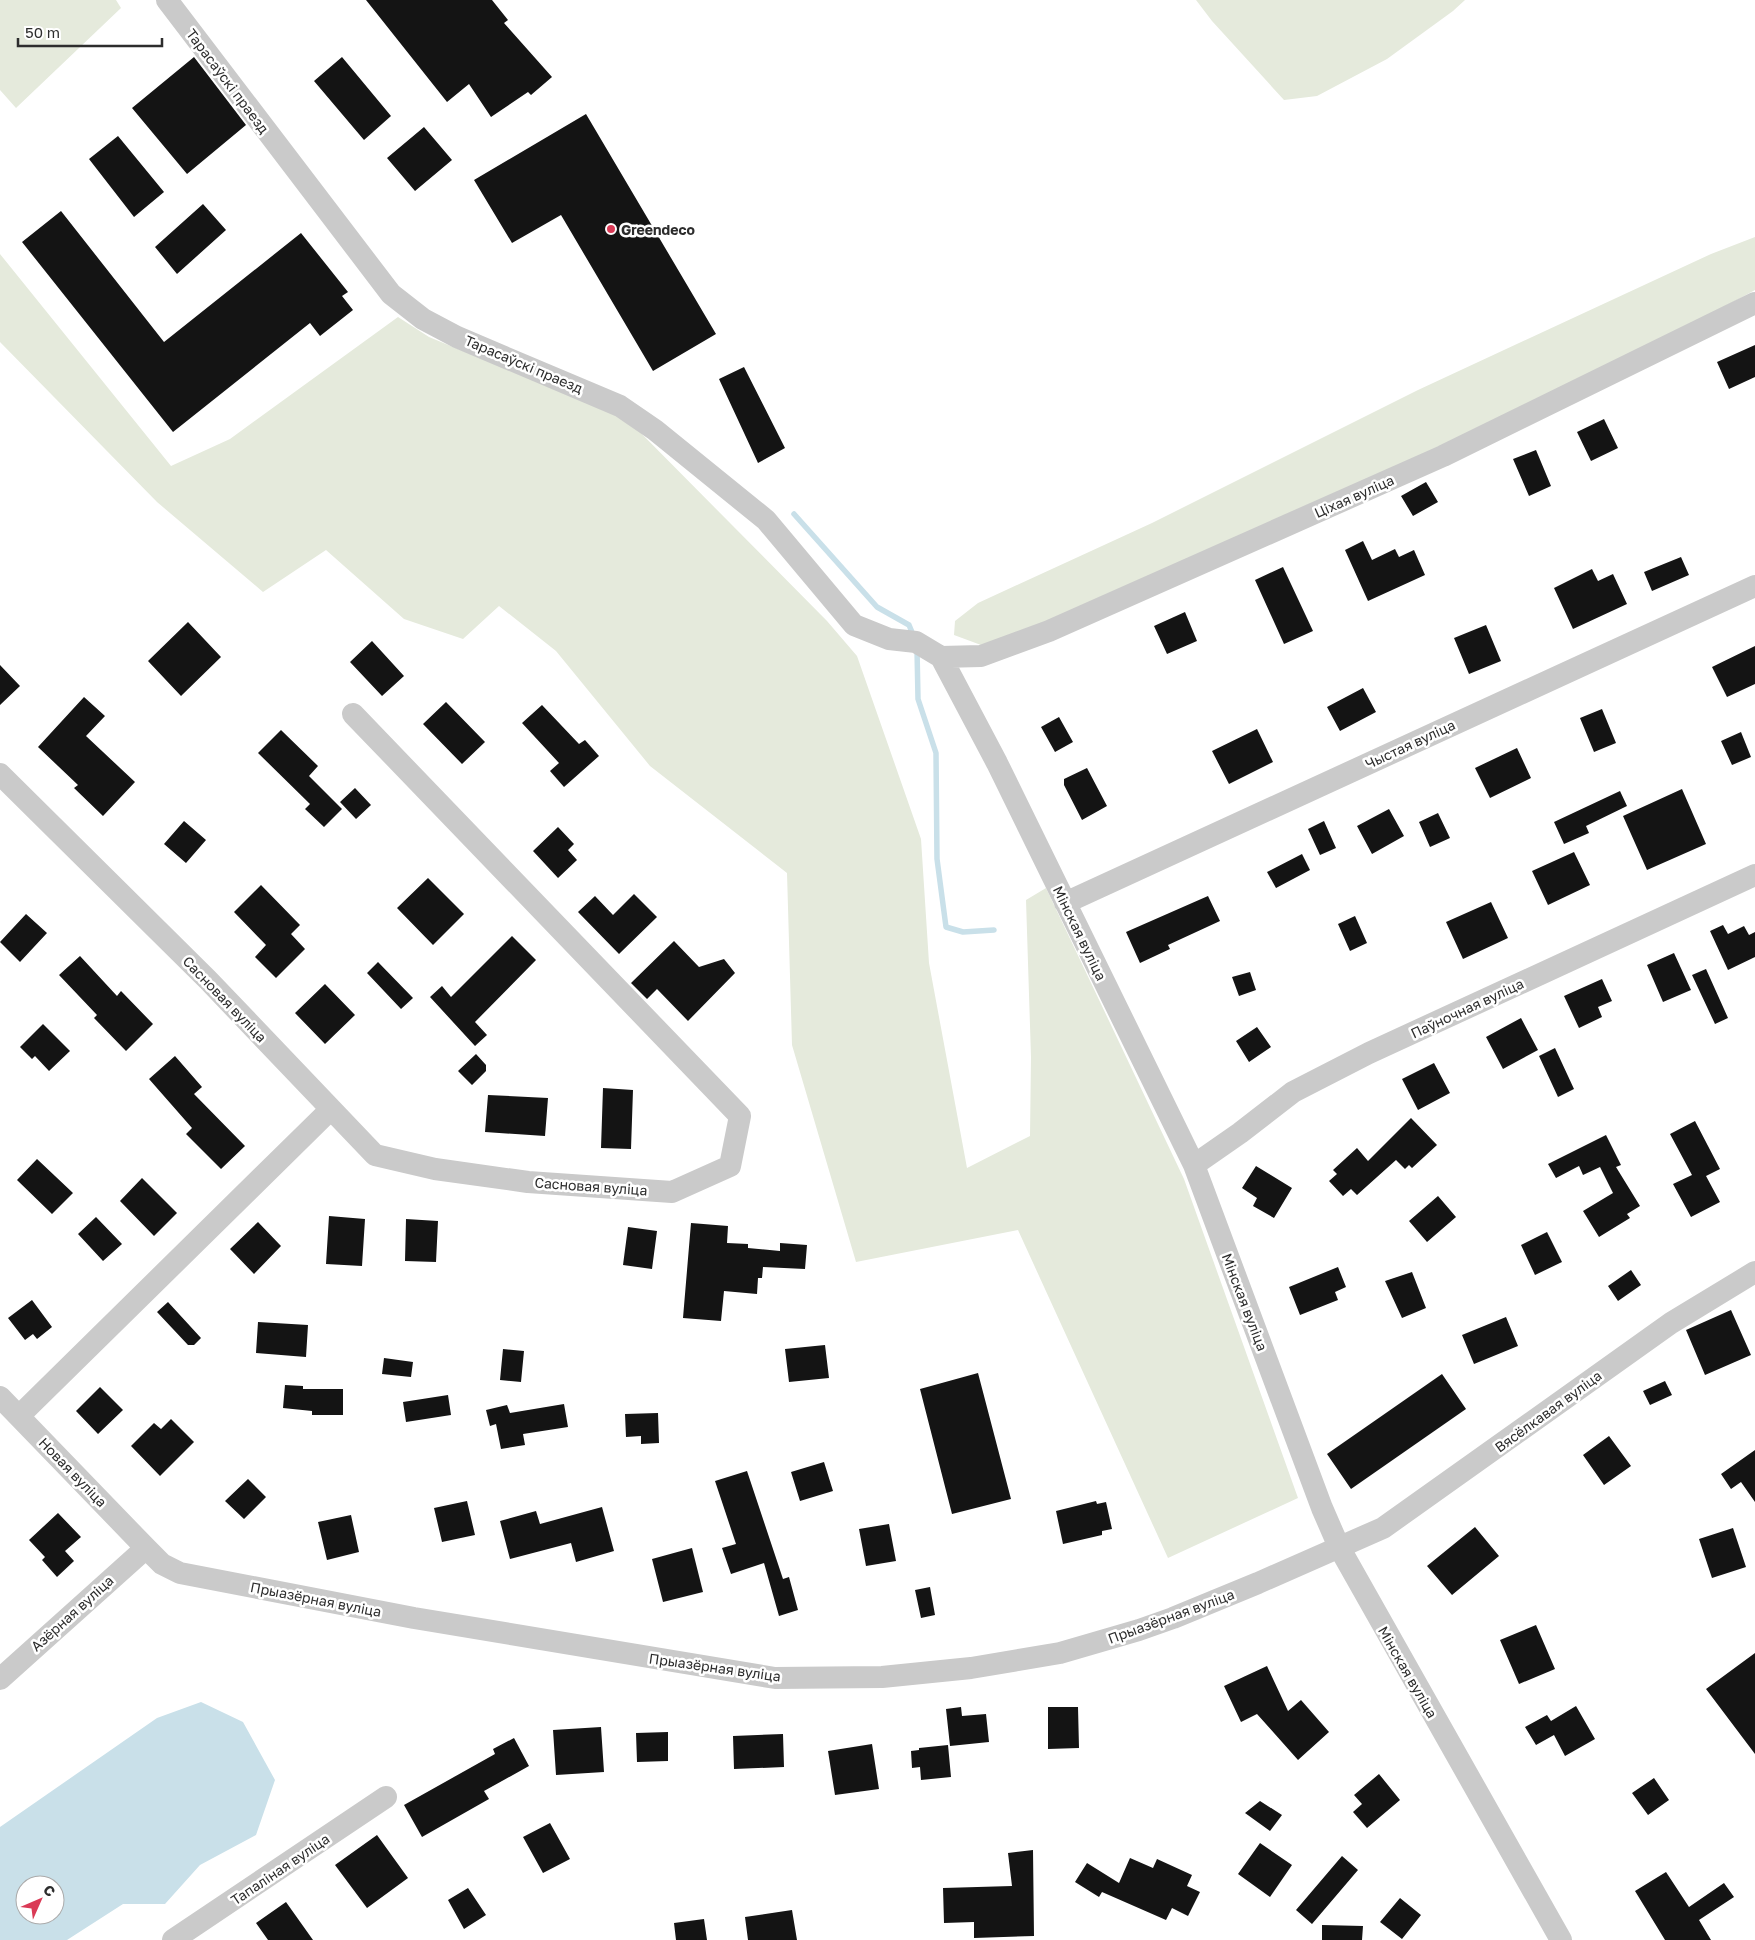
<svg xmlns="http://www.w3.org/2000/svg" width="1755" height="1940" font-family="'Golos Text',sans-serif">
<rect width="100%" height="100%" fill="#fff"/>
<path fill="#e5eadc" d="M0,0h116l5,8 -105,100 -16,-18z
M1196,0h269l-12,11 -66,48 -70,37 -33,4 -72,-79z
M1755,237v53l-207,113 -508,225 -59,17 -27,-10 1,-14 23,-18 174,-80 266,-133 293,-136z
M0,254l171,212 59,-27 168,-122 31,20 198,82 200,202 30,35 64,183 8,124 38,205 63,-32 1,-79 -5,-157 20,-12 138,291 114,319 -130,60 -150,-328 -162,32 -64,-217 -5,-172 -137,-107 -94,-115 -57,-45 -36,33 -59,-20 -78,-69 -63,42 -106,-90 -157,-160z"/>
<path fill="#c9e0e9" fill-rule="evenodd" d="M201,1702l42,20 32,58 -19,55 -56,30 -35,39h-42l-56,36h-67v-113l157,-109zM25,1885h30v30h-30z"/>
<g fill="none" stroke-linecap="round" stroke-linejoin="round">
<path stroke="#c9e0e9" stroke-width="5.5" d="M794,514l83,93 32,18 5,12
M917,649l1,50 18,54 1,106 9,68 17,5 31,-2"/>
</g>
<path fill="#141414" d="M366,0h126l16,20 -4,3 48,54 -21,18 -3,-3 -37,25 -22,-33 -22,18z
M194,57l52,68 -59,49 -55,-66z
M342,57l49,59 -27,24 -50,-59z
M586,114l130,220 -63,37 -92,-156 -49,28 -38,-63z
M424,127l28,33 -37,31 -28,-33z
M118,136l46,56 -30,25 -45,-58z
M203,204l23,26 -49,44 -22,-27z
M61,211l103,131 137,-109 47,59 -6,4 11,14 -33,26 -10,-13 -137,109 -151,-190z
M1755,345v32l-26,12 -12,-27z
M744,367l41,81 -27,15 -39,-84z
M1604,419l14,29 -27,13 -14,-29z
M1536,450l15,36 -22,10 -16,-37z
M1426,482l12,20 -25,14 -12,-20z
M1363,541l9,19 23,-11 4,8 15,-7 11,25 -57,26 -23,-51z
M1681,557l8,18 -37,16 -8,-19z
M1283,567l30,64 -29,13 -29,-64z
M1592,569l6,12 15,-7 14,30 -54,25 -19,-41z
M1185,612l12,29 -30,13 -13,-28z
M188,622l33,35 -40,39 -33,-35z
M1486,625l15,36 -32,13 -15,-36z
M372,641l32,35 -22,20 -32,-34z
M1755,646v38l-28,13 -15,-30z
M0,665l20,21 -20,19z
M1363,688l13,24 -36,19 -13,-24z
M84,697l21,19 -19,20 49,46 -32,34 -29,-28 4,-3 -40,-38z
M446,702l39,40 -23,22 -39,-40z
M542,705l37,39 6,-4 14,16 -35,31 -14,-16 9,-8 -37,-40z
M1602,709l14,34 -22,9 -14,-34z
M1059,717l14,25 -18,10 -14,-25z
M1257,729l16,33 -44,22 -17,-33z
M281,730l37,36 -9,10 33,33 -18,18 -19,-18 5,-5 -52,-51z
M1741,732l10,25 -19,8 -11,-24z
M1517,748l14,30 -41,20 -15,-30z
M1087,768l20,38 -25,14 -18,-35v-6z
M355,788l16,17 -15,14 -16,-17z
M1682,789l24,55 -59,26 -24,-54z
M1620,791l7,15 -41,20 3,7 -25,11 -10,-22z
M1389,809l15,27 -32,18 -15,-28z
M1438,813l12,25 -20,9 -11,-25z
M184,821l22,19 -20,23 -22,-19z
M1324,821l12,27 -16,7 -12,-26z
M558,827l16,17 -6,6 9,10 -19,18 -25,-27z
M1574,852l16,33 -42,20 -16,-34z
M1302,854l8,16 -34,18 -9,-16z
M428,878l36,36 -31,31 -36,-37z
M261,885l39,40 -9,9 14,15 -29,29 -21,-21 11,-12 -32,-33z
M634,894l23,23 -38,37 -41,-42 17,-16 18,19z
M1208,896l12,25 -52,24 2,4 -30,14 -14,-31z
M1491,902l17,36 -45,21 -17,-37z
M26,914l21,19 -27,29 -20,-20z
M1355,916l12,27 -17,8 -12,-27z
M1723,925l5,9 16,-8 5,9 6,-3v25l-27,13 -18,-39z
M512,936l24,24 -61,62 12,13 -12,11 -45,-49 12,-11 9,11z
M674,941l25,26 25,-8 11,14 -47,48 -31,-32 -10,10 -16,-16z
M1674,953l17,37 -28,12 -16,-37z
M80,956l37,40 4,-5 32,33 -27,27 -32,-33 3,-3 -38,-40z
M378,962l35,36 -12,11 -34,-36z
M1706,969l22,49 -13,6 -23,-49z
M1250,972l6,18 -17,6 -7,-19z
M1602,979l10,22 -14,6 4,10 -23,11 -15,-32z
M325,984l30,31 -30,29 -30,-31z
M1521,1018l17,32 -35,19 -17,-32z
M43,1024l27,27 -21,20 -14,-15 -3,3 -12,-12z
M1257,1027l14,20 -22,15 -13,-21z
M1555,1048l19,41 -16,8 -19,-41z
M476,1054l10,11v6l-14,14 -14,-14z
M175,1056l27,31 -8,7 51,52 -24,23 -35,-35 6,-6 -43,-49z
M1434,1063l16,30 -32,17 -16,-31z
M603,1088l30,2 -2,59 -30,-1z
M488,1095l60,3 -3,38 -60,-4z
M1411,1118l26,27 -25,23 -3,-3 -4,4 -9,-9 -39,35 -6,-6 -8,7 -14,-15 8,-7 -4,-4 24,-22 11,13z
M1695,1121l25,48 -14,7 14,26 -29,15 -18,-33 19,-9 -22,-41z
M1606,1135l15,30 -5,2 24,39 -13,8 3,4 -31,19 -16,-26 30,-18 -13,-26 -17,8 -4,-9 -23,12 -8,-14z
M37,1159l36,34 -21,21 -35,-34z
M1256,1166l36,22 -18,30 -21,-12 4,-8 -15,-10z
M142,1178l35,35 -23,23 -34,-35z
M1438,1196l18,21 -29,25 -18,-21z
M329,1216l36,3 -3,47 -36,-2z
M96,1217l26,27 -19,17 -25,-27z
M406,1219l32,2 -2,41 -31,-1z
M258,1222l23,24 -27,28 -24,-25z
M691,1223l37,3 -1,17 21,1v4l32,3v-8l27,2 -2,24 -42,-2 -1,11h-4l-1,16 -33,-3 -3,30 -38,-3z
M628,1227l29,4 -5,38 -29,-4z
M1547,1232l15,30 -27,13 -14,-30z
M1338,1267l8,20 -11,5 3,8 -38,15 -11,-28z
M1631,1270l10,15 -23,16 -10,-15z
M1412,1272l14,36 -24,10 -17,-37z
M32,1300l20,27 -15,12 -4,-5 -8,6 -17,-22z
M168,1302l33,36 -7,7h-6l-31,-33z
M1731,1310l20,45 -46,20 -19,-45z
M1506,1317l12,29 -44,18 -12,-29z
M258,1322l50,3 -2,32 -50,-4z
M825,1345l4,33 -40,4 -4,-33z
M503,1349l21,2 -3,31 -21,-2z
M384,1358l29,4 -2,15 -29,-3z
M978,1373l33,126 -59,15 -32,-125z
M1442,1374l24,35 -115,80 -24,-35z
M1665,1381l7,14 -22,10 -7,-14z
M285,1385l18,1v3h40v26h-31v-4l-29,-3z
M100,1387l23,23 -25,24 -22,-23z
M448,1395l3,20 -45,7 -3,-20z
M564,1404l4,23 -45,7 2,11 -24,4 -5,-25 -6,2 -4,-16 21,-5 3,8z
M658,1413l1,30 -18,1v-8l-15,1 -1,-23z
M171,1419l23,23 -34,34 -29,-30 23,-23 7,6z
M1609,1436l22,30 -27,19 -21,-30z
M1755,1450v52l-14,-20 -10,7 -10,-15z
M824,1462l9,29 -33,10 -9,-29z
M747,1471l36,108 6,-2 9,33 -19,6 -15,-53 -33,11 -9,-26 14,-4 -21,-63z
M248,1479l18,18 -22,22 -19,-18z
M467,1501l8,34 -33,7 -8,-34z
M1096,1501l1,3 9,-2 6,27 -10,2v4l-39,9 -7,-33z
M602,1507l12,44 -38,11 -5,-19 -61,16 -10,-38 36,-10 4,13z
M58,1513l23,24 -16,14 9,10 -17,16 -15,-17 3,-3 -16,-17z
M351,1515l8,37 -32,8 -9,-38z
M889,1524l7,37 -30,5 -7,-37z
M1475,1527l24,29 -47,39 -25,-29z
M1733,1528l13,39 -34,11 -13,-39z
M692,1548l11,44 -40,10 -11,-43z
M930,1587l5,28 -14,3 -6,-28z
M1536,1625l19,44 -36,15 -19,-44z
M1755,1653v101l-49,-65z
M1267,1666l21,45 13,-11 28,32 -31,28 -41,-46 -16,8 -17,-36z
M1576,1706l19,33 -30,17 -11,-21 -18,10 -11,-18 22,-12 4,6z
M961,1707l1,9 24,-2 3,28 -39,4 -4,-37z
M1048,1707h30l1,41 -31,1z
M601,1727l3,45 -48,3 -3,-45z
M668,1732v29l-31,1 -1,-29z
M783,1734l1,33 -50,2 -1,-33z
M514,1738l15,28 -45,25 5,8 -67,38 -18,-32 91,-51 -2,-5z
M872,1744l7,45 -44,6 -7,-44z
M948,1745l3,32 -30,3 -1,-13 -8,1 -1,-17 8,-1v-2z
M1379,1774l21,26 -33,28 -14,-16 9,-8 -8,-9z
M1654,1778l15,22 -21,15 -16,-22z
M1260,1801l22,14 -12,16 -25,-18z
M550,1823l20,36 -27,14 -20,-36z
M377,1835l31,43 -41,30 -32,-43z
M1260,1843l32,22 -22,32 -32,-23z
M1033,1850l1,86 -60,2v-16l-30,1 -1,-35 69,-2 -4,-33z
M1342,1856l16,14 -46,54 -16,-14z
M1130,1858l23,10 4,-9 35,16 -5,11 13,6 -12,24 -16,-8 -6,12 -64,-28 -3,5 -24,-15 12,-19 32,20z
M1666,1872l23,35 35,-24 10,14 -35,23 12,20h-46l-30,-49z
M468,1888l18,27 -22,14 -16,-29z
M1400,1898l21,17 -19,24 -22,-17z
M286,1902l27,38h-45l-12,-17z
M792,1910l5,30h-49l-3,-23z
M704,1919l3,21h-31l-2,-17z
M1322,1925l41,1 -1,14h-40z"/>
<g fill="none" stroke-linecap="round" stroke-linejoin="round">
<path stroke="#cacaca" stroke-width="22" d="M167,0l224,294 32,25 34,18 163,69 35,24 111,90 88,105 35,14 27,3 25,15
M941,657l56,106 197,402 128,343 17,39 222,393
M941,657l40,-1 68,-25 394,-175 312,-153
M0,774l208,206 167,175 60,14 93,13 144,10 58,-26 10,-50 -387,-402
M1065,903l690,-317
M1194,1165l46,-32 53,-41 76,-39 386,-178
M0,1397l146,151 16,16 18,9 234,45 361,60 107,-1 89,-9 89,-15 79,-23 34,-12 85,-35 125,-55 288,-205 84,-51
M19,1416l312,-307
M0,1679l146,-131
M173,1940l213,-143"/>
</g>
<circle fill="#da3a56" stroke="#fff" stroke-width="2" cx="611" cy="229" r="5"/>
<g text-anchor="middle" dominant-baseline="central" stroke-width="5" stroke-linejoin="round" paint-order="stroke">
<g font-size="14" fill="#2d2d2d" stroke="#fff">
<text transform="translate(228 81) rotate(53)">Тарасаўскі праезд</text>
<text transform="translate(524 364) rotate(23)">Тарасаўскі праезд</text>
<text transform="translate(1354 496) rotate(-24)">Ціхая вуліца</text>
<text transform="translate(1410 744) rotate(-25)">Чыстая вуліца</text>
<text transform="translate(1080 933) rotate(64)">Мінская вуліца</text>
<text transform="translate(225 999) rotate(46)">Сасновая вуліца</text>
<text transform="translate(1467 1008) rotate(-25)">Паўночная вуліца</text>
<text transform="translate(591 1186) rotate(4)">Сасновая вуліца</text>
<text transform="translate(1245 1302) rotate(69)">Мінская вуліца</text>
<text transform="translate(1548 1411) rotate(-36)">Вясёлкавая вуліца</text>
<text transform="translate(73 1472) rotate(46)">Новая вуліца</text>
<text transform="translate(316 1599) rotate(11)">Прыазёрная вуліца</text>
<text transform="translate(72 1613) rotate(-42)">Азёрная вуліца</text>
<text transform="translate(1171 1616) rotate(-20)">Прыазёрная вуліца</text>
<text transform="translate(715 1667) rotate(8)">Прыазёрная вуліца</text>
<text transform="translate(1408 1672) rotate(60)">Мінская вуліца</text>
<text transform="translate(280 1869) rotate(-34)">Тапаліная вуліца</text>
</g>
<g font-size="14" font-weight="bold" fill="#2d2d2d" stroke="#fff" text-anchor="start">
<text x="621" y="229">Greendeco</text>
</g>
</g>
<g transform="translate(40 1900) rotate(45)"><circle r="24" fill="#ffffff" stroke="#ababab"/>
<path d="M0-4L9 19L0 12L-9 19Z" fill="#da3a56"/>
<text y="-8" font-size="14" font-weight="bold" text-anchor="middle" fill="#2d2d2d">С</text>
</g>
<path d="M18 38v8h144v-8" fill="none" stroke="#2d2d2d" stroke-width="2.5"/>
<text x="25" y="38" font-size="15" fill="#2d2d2d" stroke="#ffffff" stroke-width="4" paint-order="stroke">50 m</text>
</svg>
